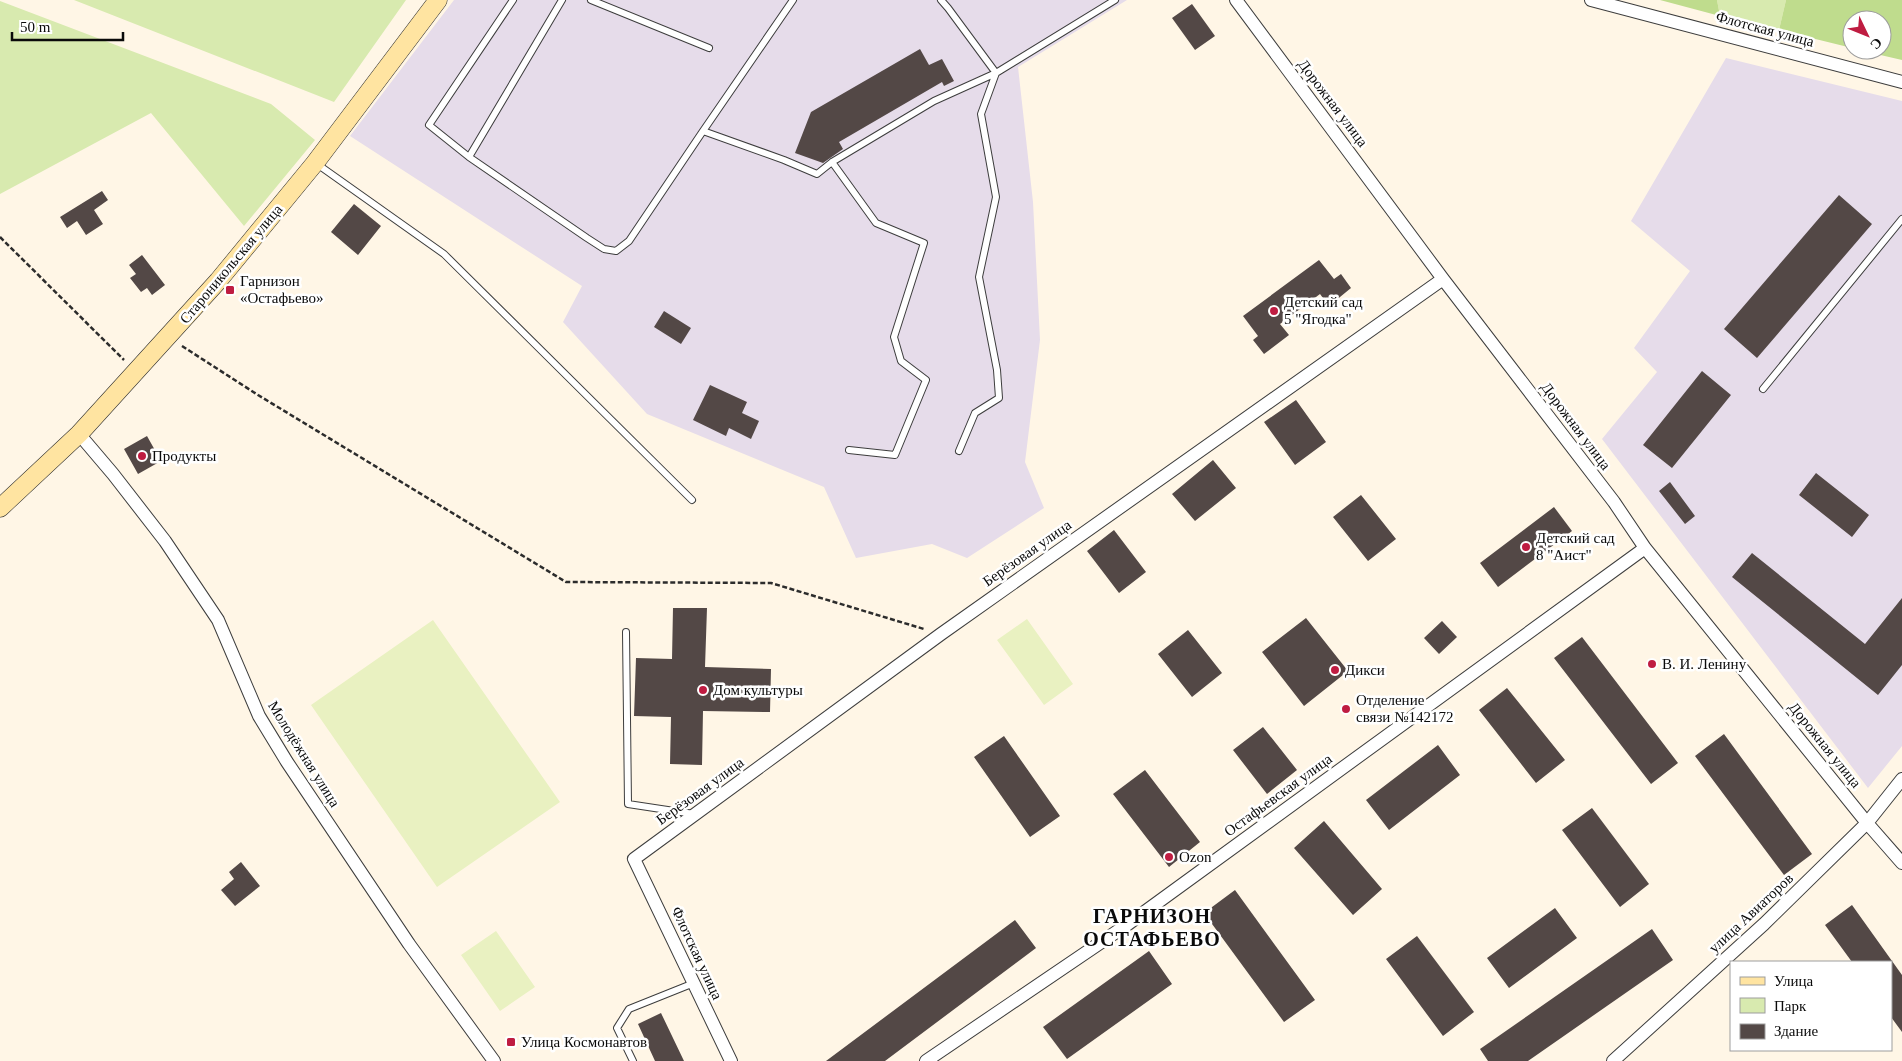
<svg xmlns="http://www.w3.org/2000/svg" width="1902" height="1061" font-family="Georgia,serif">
<rect width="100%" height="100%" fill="#fff6e6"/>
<path fill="#e6dcea" d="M454,0h673l-109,67 15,135 7,138 -15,122 19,46 -77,50 -35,-14 -76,14 -32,-71 -177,-73 -84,-92 19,-36 -232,-150z
M1726,58l176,43v645l-34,42 -266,-349 55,-67 -23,-24 56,-77 -59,-50z"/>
<path fill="#d8eaaf" d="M74,0h332l-72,102z
M1717,0h69l-7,30 -59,-14z
M0,1l271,103 44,36 -71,86 -93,-113 -151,81z"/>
<path fill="#bfdc8d" d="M1660,0h57l3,16z
M1786,0h116v60l-43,-10h23v-30h-30v28l-73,-18z"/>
<path fill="#e9f1c1" d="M1027,619l46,65 -29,21 -47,-65z
M433,620l127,182 -123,85 -126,-182z
M496,931l39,56 -35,24 -39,-56z"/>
<path fill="#534846" d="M1192,4l23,32 -20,14 -23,-32z
M920,49l9,16 13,-6 12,22 -10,5 -2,-4 -103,60 4,7 -20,14 -28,-10 16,-41z
M102,191l6,9 -14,10 9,14 -17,11 -9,-14 -10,7 -7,-11z
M1839,195l33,29 -115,134 -33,-29z
M354,204l27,22 -23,29 -27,-23z
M142,255l23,30 -13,10 -5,-7 -6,4 -11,-14 6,-4 -7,-9z
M1319,260l15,19 7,-5 10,14 -22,18 -9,-12 -40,30 9,11 -25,19 -11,-14 5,-4 -15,-20z
M664,311l27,17 -10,16 -27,-17z
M1702,371l29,24 -59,73 -29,-23z
M710,385l37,17 -5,11 17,8 -8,18 -22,-11 -3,8 -33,-16z
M1296,400l30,42 -31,23 -31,-43z
M147,436l14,25 -23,13 -14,-25z
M1213,460l23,28 -41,33 -23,-27z
M1816,473l53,42 -17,22 -53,-42z
M1670,482l25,34 -10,8 -26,-33z
M1361,495l35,44 -28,22 -35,-44z
M1554,507l18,24 -74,56 -18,-24z
M1114,530l32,42 -27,21 -32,-42z
M1752,553l113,91 37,-46v67l-24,30 -146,-118z
M673,608h34l-2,59 66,2 -1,43 -67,-1 -1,54 -32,-1 1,-47 -37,-1 2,-58 36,1z
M1306,618l42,53 -44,35 -42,-54z
M1442,621l15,16 -18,17 -15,-16z
M1188,630l34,43 -30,24 -34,-43z
M1582,637l96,126 -27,21 -97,-126z
M1507,688l58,72 -29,23 -57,-73z
M1263,727l34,43 -30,24 -34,-44z
M1724,734l88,120 -28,21 -89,-119z
M1004,736l56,80 -30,21 -56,-80z
M1438,745l22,30 -71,55 -23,-30z
M1145,770l55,72 -31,25 -56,-73z
M1592,808l57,76 -29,23 -58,-77z
M1324,821l58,68 -29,26 -59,-67z
M241,862l19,24 -25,20 -14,-16 13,-11 -5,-7z
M1235,890l80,110 -31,22 -80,-109z
M1852,905l50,70v57l-11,-15v-55h-39l-27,-37z
M1555,908l22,30 -68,50 -22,-30z
M1015,920l21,28 -151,113h-59z
M1652,929l21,31 -145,101h-40l-8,-12z
M1417,936l57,76 -31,24 -57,-77z
M1149,951l23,33 -105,75 -24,-32z
M661,1013l23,48h-29l-17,-37z"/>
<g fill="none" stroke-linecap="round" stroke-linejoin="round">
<defs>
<path id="lane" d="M562,0l-93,157 118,81 17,11 12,2 13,-10 74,-110
M591,0l118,48
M793,0l-90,131 81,29 33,14 15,-12 102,-61 62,-28
M941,0l7,8 48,65 119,-73
M469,157l-40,-32 84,-125
M832,162l44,61 48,20 -30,94 7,24 25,19 -31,75 -46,-5
M317,164l127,90 248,246
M1763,389l139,-170
M959,451l16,-38 24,-15 -2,-28 -18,-93 17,-80 -15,-83 15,-41
M626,632l2,172 66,10
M633,1061l-16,-33 12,-19 65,-26"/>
<path id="street" d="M1236,0l207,279 171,223 31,46 222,275 35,40
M1591,0l311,82
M79,434l34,40 52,67 53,79 41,96 28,46 122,182 85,117
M731,1061l-97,-202 307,-225 502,-355
M926,1061l202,-137 517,-376
M1613,1061l151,-137 103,-101 35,-44"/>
<path id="secondary" d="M0,508l79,-74 139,-153 97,-118 123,-163"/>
</defs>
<use href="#lane" stroke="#3d3d3d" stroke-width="8"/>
<use href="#street" stroke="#3d3d3d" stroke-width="14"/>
<use href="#secondary" stroke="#2c2c2c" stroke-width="19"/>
<path stroke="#2c2c2c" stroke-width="2.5" stroke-dasharray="5 2.5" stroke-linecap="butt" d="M0,237l124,123
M182,346l76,49 308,187 205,1 153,46"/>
<use href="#lane" stroke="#fff" stroke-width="6"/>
<use href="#street" stroke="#fff" stroke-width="12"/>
<use href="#secondary" stroke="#ffe4a1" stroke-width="18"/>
</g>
<g fill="#bf1c41" stroke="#fff" stroke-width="2">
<rect x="225" y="285" width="10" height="10" rx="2.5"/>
<circle cx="1274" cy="311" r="5"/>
<circle cx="142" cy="456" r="5"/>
<circle cx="1526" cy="547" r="5"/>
<circle cx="1652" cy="664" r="5"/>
<circle cx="1335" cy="670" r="5"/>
<circle cx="703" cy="690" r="5"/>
<circle cx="1346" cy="709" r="5"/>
<circle cx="1169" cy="857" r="5"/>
<rect x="506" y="1037" width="10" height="10" rx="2.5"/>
</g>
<g text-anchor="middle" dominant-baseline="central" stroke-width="5" stroke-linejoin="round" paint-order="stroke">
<g font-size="15" fill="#0a0a0a" stroke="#fff">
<text transform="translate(1765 29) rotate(15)">Флотская улица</text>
<text transform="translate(1333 103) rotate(53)">Дорожная улица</text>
<text transform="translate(231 264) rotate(-50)">Староникольская улица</text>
<text transform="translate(1576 426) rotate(53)">Дорожная улица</text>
<text transform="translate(1027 553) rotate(-35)">Берёзовая улица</text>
<text transform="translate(1825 745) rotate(51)">Дорожная улица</text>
<text transform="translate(304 754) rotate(58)">Молодёжная улица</text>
<text transform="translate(700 791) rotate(-36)">Берёзовая улица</text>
<text transform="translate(1278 795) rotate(-36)">Остафьевская улица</text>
<text transform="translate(1751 913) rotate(-43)">улица Авиаторов</text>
<text transform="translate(697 953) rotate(65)">Флотская улица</text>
</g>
<g font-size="15" fill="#0a0a0a" stroke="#fff" text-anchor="start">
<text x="240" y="281">Гарнизон<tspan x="240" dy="17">«Остафьево»</tspan></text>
<text x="1284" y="302">Детский сад<tspan x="1284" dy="17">5 "Ягодка"</tspan></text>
<text x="152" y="456">Продукты</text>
<text x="1536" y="538">Детский сад<tspan x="1536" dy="17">8 "Аист"</tspan></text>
<text x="1662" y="664">В. И. Ленину</text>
<text x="1345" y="670">Дикси</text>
<text x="713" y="690">Дом культуры</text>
<text x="1356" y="700">Отделение<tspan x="1356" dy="17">связи №142172</tspan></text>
<text x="1179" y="857">Ozon</text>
<text x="521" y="1042">Улица Космонавтов</text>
</g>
<g font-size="20" font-weight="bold" letter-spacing="1" fill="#0a0a0a" stroke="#fff">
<text x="1152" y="916">ГАРНИЗОН<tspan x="1152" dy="23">ОСТАФЬЕВО</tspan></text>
</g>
</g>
<rect x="1730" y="961" width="162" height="90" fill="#ffffff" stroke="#9d9d9d"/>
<rect x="1740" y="977" width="25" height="8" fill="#ffe4a1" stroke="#9d9d9d"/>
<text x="1774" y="986" font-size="15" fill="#0a0a0a">Улица</text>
<rect x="1740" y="998" width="25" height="15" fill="#d8eaaf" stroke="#9d9d9d"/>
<text x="1774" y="1011" font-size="15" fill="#0a0a0a">Парк</text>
<rect x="1740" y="1024" width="25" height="15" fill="#534846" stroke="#9d9d9d"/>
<text x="1774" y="1036" font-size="15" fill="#0a0a0a">Здание</text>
<g transform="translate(1867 35) rotate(133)"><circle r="24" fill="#ffffff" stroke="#9d9d9d"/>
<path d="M0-4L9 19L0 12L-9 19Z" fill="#bf1c41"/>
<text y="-8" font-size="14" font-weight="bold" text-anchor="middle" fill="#0a0a0a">С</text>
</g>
<path d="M12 32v8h111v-8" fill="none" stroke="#0a0a0a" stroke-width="2.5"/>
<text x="20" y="32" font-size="15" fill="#0a0a0a" stroke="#ffffff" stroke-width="4" paint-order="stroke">50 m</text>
</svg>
